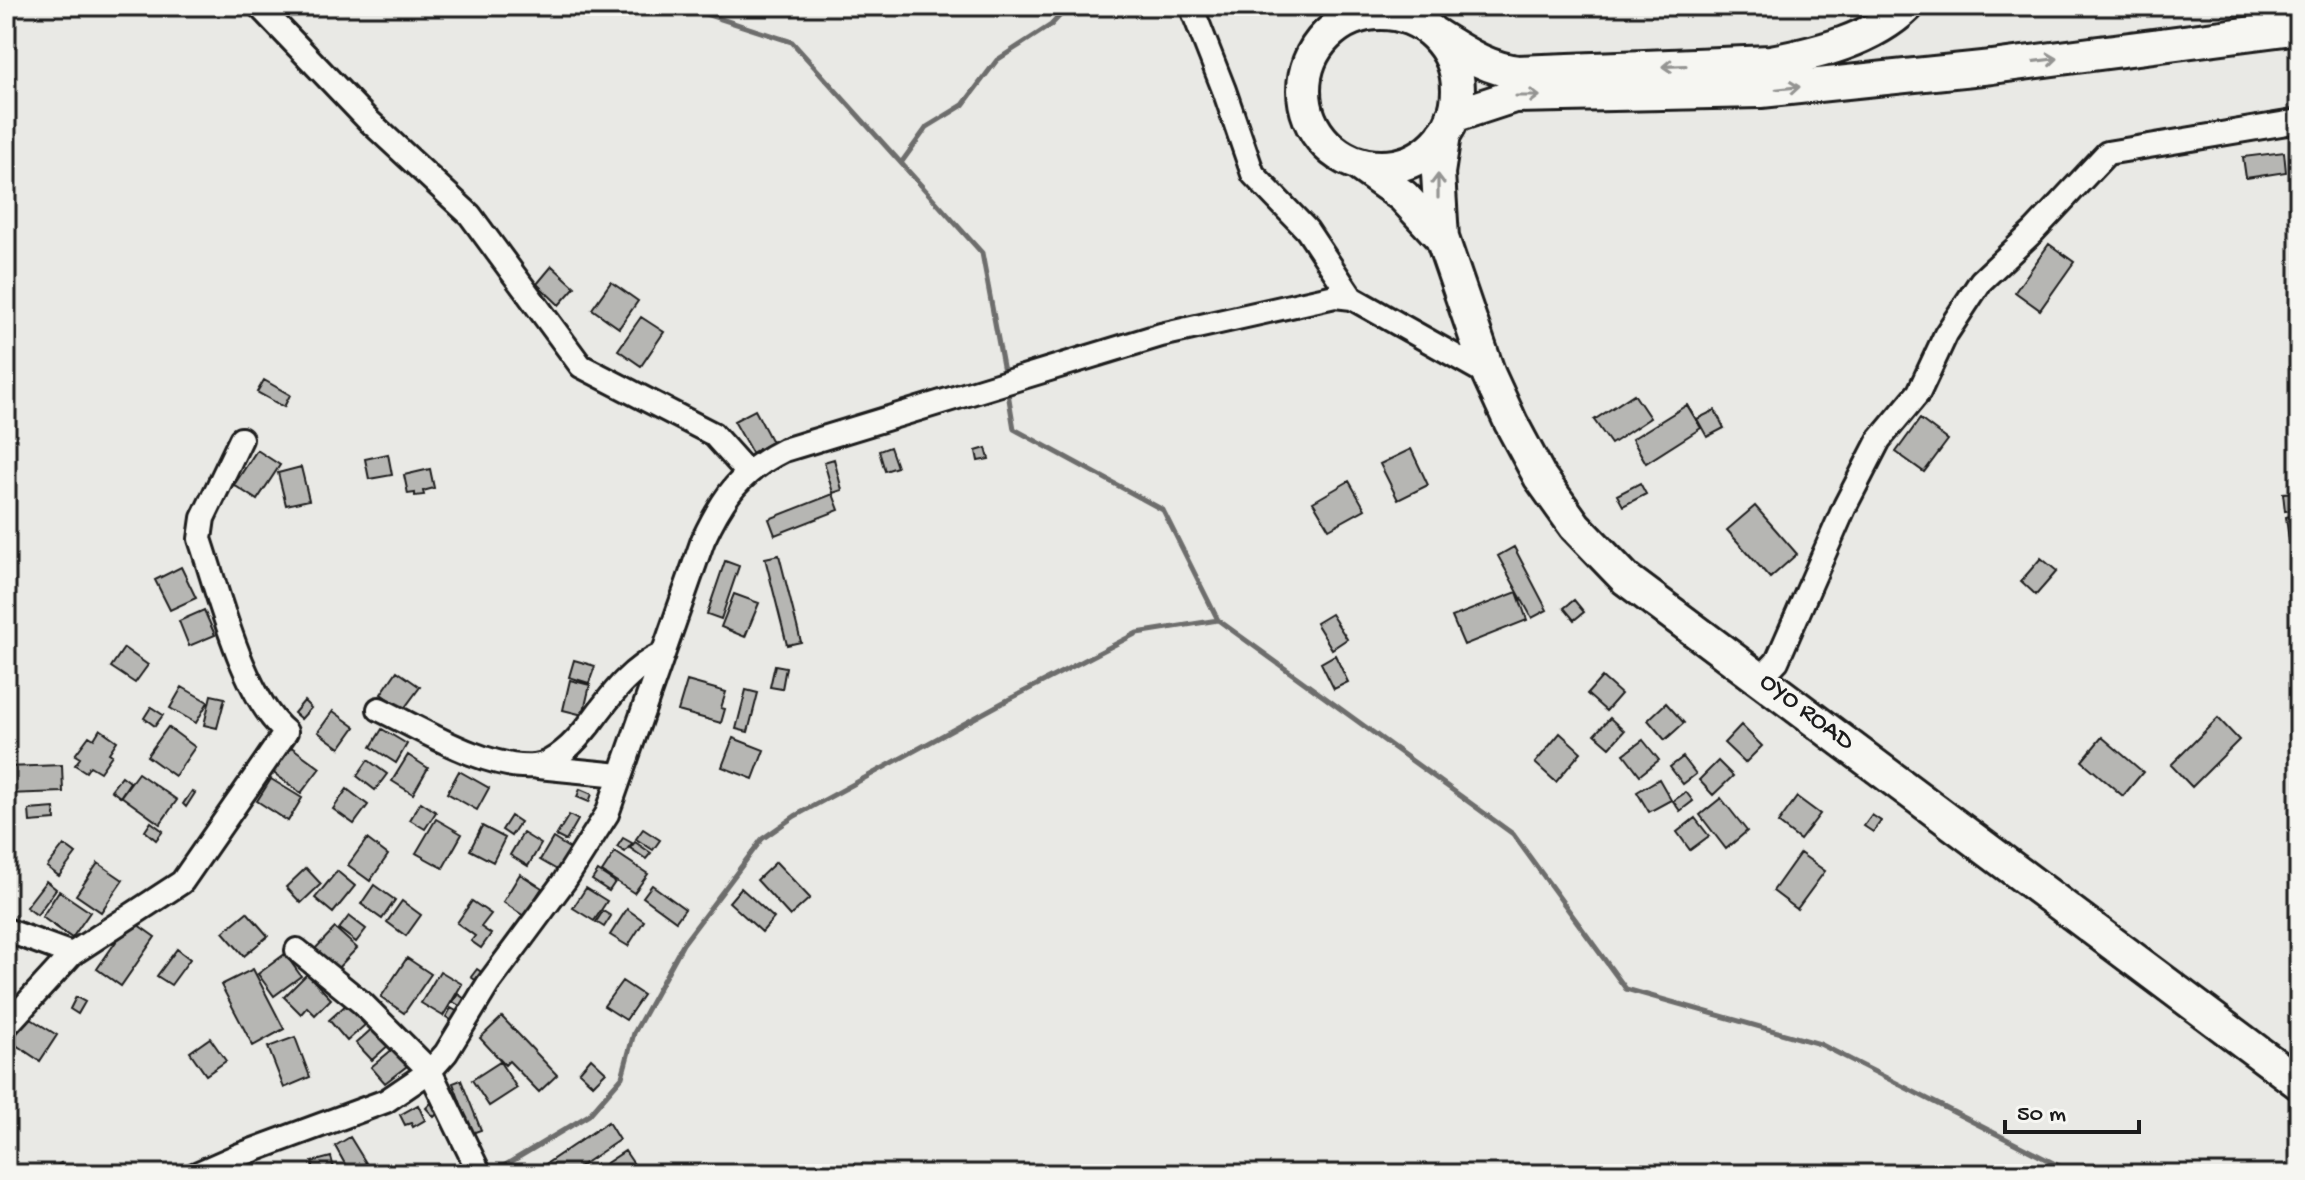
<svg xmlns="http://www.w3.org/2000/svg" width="2305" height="1180" font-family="'Gochi Hand',sans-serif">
<rect width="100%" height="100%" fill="#e9e9e5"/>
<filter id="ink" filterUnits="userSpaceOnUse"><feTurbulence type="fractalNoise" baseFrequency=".0125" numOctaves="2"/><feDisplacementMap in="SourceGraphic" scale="16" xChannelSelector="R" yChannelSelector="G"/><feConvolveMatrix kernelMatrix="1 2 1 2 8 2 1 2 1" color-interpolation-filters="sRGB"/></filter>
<g filter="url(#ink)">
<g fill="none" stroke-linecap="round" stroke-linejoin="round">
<path stroke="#6d6d6c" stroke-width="5" d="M681,6l111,36 190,211 23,124
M901,163l26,-36 36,-22 34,-45 54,-35 18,-19
M1007,387l7,42 149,81 55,110 295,214 113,155 194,55 255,130
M499,1174l3,-7 87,-52 33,-38 12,-44 49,-89 79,-105 33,-23 207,-113 135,-70 81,-13"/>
</g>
<path fill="#b6b6b3" stroke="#1c1c1c" stroke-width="2" d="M2284,152l2,20 -40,6 -3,-21z
M2049,244l25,18 -34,48 -25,-18z
M552,266l23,21 -16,18 -22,-21z
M611,282l27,19 -19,27 -27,-19z
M641,317l23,15 -23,34 -23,-16z
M264,380l26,15 -6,12 -27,-15z
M1634,394l16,24 -39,26 -17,-24z
M1687,405l14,23 -55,35 -14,-24z
M755,410l17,32 -20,11 -18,-32z
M1715,410l9,18 -17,9 -10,-18z
M1920,419l28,21 -24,32 -28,-20z
M890,447l7,20 -12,4 -6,-20z
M986,448l3,11 -11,2 -2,-10z
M1411,449l17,36 -30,15 -18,-36z
M257,450l23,15 -23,35 -23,-15z
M388,454l4,21 -23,4 -4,-20z
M834,459l8,31 -9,3 -9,-31z
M301,467l8,33 -23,5 -8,-32z
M430,469l4,19 -11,3 1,4 -9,1v-3l-7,1 -4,-19z
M1349,481l16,28 -36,20 -16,-27z
M1640,483l6,11 -23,12 -6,-11z
M2298,492l1,17 -14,2 -2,-18z
M833,494l6,16 -64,25 -6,-16z
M1755,506l42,48 -27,24 -43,-48z
M2299,514v33l-4,-32z
M2294,515l3,24 -8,1 -3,-23z
M1514,547l33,63 -15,8 -34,-62z
M779,555l22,87 -14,3 -22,-87z
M2041,558l16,13 -21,24 -15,-14z
M725,561l14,5 -18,53 -14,-5z
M181,567l15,31 -26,12 -15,-30z
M1517,592l10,28 -63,25 -12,-28z
M734,594l25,9 -14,34 -24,-10z
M1574,600l10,12 -10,8 -10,-12z
M204,610l11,25 -26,11 -10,-25z
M1331,614l16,25 -15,10 -16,-26z
M124,648l24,17 -13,18 -24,-16z
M1335,655l13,27 -14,7 -13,-26z
M574,660l21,6 -6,17 -20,-6z
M775,665l11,2 -4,22 -12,-2z
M397,671l23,16 -17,23 -22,-16z
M1602,677l19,17 -15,17 -19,-17z
M570,680l20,5 -7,30 -20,-5z
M687,681l39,11 -5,16 4,1 -4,14 -43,-12z
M182,687l26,15 -12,21 -26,-15z
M746,690l12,3 -10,39 -12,-3z
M211,695l14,3 -8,30 -13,-3z
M304,701l7,7 -10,11 -7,-6z
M1666,703l18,20 -19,17 -17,-20z
M151,707l12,8 -8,11 -11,-8z
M333,711l22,16 -15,21 -22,-16z
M1610,718l14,13 -14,16 -15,-13z
M2218,718l21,22 -47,47 -21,-22z
M1741,725l21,21 -17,17 -21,-20z
M168,727l27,20 -20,29 -28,-20z
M100,729l17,12 -8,12 3,2 -12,17 -10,-6 -4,6 -11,-7 5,-7 -5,-3 14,-19 5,3z
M382,729l25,15 -11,19 -25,-16z
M1560,733l21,19 -25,30 -21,-19z
M2102,737l41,35 -20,24 -41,-35z
M733,738l31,12 -11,29 -31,-12z
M1643,740l16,20 -19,15 -16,-21z
M290,746l30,22 -19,25 -30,-22z
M408,755l20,13 -15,26 -21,-13z
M1683,757l13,17 -13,10 -13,-17z
M368,760l19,14 -12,16 -18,-14z
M1718,761l15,15 -20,19 -14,-15z
M62,765l1,27 -57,2v-27z
M459,771l30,17 -12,22 -30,-17z
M138,773l39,27 -17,24 -39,-28z
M122,776l8,6 -10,15 -9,-7z
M271,779l31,19 -14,23 -31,-20z
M1659,779l12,21 -22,12 -12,-20z
M347,789l21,16 -14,19 -21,-15z
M580,789l12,5 -3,8 -12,-5z
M192,791l3,2 -9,14 -3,-3z
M1686,792l7,9 -13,10 -7,-10z
M1797,797l23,17 -20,26 -22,-17z
M1721,798l26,33 -21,18 -26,-34z
M421,802l15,10 -11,17 -15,-9z
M54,808l1,12 -25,2 -1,-12z
M569,815l9,5 -12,21 -10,-5z
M1872,815l9,6 -8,11 -9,-6z
M511,816l9,6 -9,14 -9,-6z
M6,818l10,1 -2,18 -8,-1z
M1695,818l14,18 -19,14 -13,-18z
M436,819l26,15 -19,34 -27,-15z
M151,822l12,9 -7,9 -11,-9z
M482,826l23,12 -12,24 -23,-12z
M643,829l17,11 -7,10 -17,-11z
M523,833l18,11 -13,22 -18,-11z
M6,837l7,1v13l-7,-1z
M553,838l19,12 -13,21 -19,-11z
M623,838l9,5 -7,9 -8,-5z
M367,839l21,16 -18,26 -22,-16z
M635,842l16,11 -5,6 -16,-11z
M64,845l12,9 -17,22 -12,-9z
M615,852l33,22 -14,19 -32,-21z
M1800,853l25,18 -28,38 -24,-18z
M776,862l34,36 -20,18 -33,-36z
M98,863l25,17 -22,32 -25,-17z
M306,868l15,16 -20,19 -15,-16z
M337,871l18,15 -22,27 -18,-15z
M598,871l17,11 -6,9 -17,-11z
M520,874l22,14 -18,28 -21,-14z
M46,881l10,8 -19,26 -11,-8z
M374,885l21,15 -13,19 -21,-15z
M652,885l33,24 -9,12 -33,-24z
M586,888l21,13 -13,20 -21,-13z
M741,888l33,30 -12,14 -33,-30z
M59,891l31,21 -18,26 -30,-21z
M402,901l19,14 -15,21 -19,-14z
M472,901l19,13 -10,13 10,7 -10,14 -10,-7 4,-5 -18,-13z
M627,909l17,12 -16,25 -18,-11z
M603,911l8,5 -7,11 -8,-5z
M247,912l21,24 -24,20 -21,-24z
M349,916l17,13 -10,13 -17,-13z
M131,920l24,17 -34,49 -24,-17z
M335,928l22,20 -22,23 -22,-20z
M177,949l13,10 -19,26 -14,-9z
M285,954l16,22 -27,20 -16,-22z
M407,958l24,16 -27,39 -23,-16z
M253,969l31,60 -31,17 -32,-61z
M477,969l10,7 -6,8 -10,-7z
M440,971l22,13 -19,32 -22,-13z
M307,974l24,25 -16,16 -8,-8 -6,7 -17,-17z
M622,981l21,14 -17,25 -22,-14z
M458,994l7,5 -5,7 -7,-4z
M76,997l9,5 -7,12 -8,-5z
M347,1004l18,21 -18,16 -18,-21z
M451,1008l9,5 -6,9 -8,-5z
M23,1014l34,21 -17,26 -33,-22z
M502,1017l55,58 -18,17 -30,-31 -4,4 -25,-27z
M375,1026l16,17 -19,17 -16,-17z
M295,1037l15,40 -26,11 -16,-41z
M210,1038l16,23 -20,14 -16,-23z
M393,1049l14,17 -22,17 -14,-16z
M591,1058l15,14 -13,13 -14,-13z
M500,1062l17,26 -28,18 -17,-26z
M461,1080l20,50 -9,3 -19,-50z
M434,1100l8,9 -8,8 -8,-9z
M418,1105l7,15 -12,7 -2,-4 -6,2 -5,-10z
M608,1122l11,18 -50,34h-38z
M350,1137l16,26 -16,10 -15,-27z
M625,1151l15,22 -2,1h-48z
M331,1157l4,15 -20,2 -3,-12z
M61,1163l7,11h-24z"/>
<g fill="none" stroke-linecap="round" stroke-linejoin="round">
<defs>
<path id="minor" d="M259,6l109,114 102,95 111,151 132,68 34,38
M1191,6l33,84 29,84 54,56 45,68
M1760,679l17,-18 68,-155 34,-66 40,-48 27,-58 35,-53 53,-50 73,-78 192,-32
M379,709c42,20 108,61 155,57 20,-1 42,-25 54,-40 22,-29 41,-57 74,-72
M538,767l82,8
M6,930l66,24
M297,950l65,53 68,68 50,103
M6,1026l66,-72 110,-72 104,-150c-43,-35 -68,-140 -86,-193l3,-21 38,-79
M196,1174l41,-18 149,-55 44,-30 16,-18 42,-69 77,-104 42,-66 96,-274c20,-43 38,-69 81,-90l377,-115 174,-39 17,2 137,77"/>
<path id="highway" d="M1304 90a77 77 0 1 1 154 0a77 77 0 1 1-154 0Z
M1434,34c28,17 51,34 84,38l253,-10c47,-9 101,-22 136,-56
M1453,116l61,-20 247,-5 231,-24 307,-40
M1444,134l-6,39 4,65 47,137 22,48 29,54 35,49 51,53 673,504
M1358,164l45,32 39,42"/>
</defs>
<use href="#minor" stroke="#1c1c1c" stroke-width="28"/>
<use href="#highway" stroke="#1c1c1c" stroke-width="38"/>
<use href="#minor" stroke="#f6f6f2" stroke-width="22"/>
<use href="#highway" stroke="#f6f6f2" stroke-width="32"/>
</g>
<defs><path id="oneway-shaft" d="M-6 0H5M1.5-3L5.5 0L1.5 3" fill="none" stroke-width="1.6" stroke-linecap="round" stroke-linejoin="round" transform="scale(2)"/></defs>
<g stroke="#949492">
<use href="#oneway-shaft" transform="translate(2046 60) rotate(-7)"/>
<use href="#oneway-shaft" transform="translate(1674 66) rotate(178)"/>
<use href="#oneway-shaft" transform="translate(1788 88) rotate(-6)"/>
<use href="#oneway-shaft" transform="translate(1528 96)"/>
<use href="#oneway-shaft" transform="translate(1438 186) rotate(-90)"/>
</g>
</g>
<g text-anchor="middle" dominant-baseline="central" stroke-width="7" stroke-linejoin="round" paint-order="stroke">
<g font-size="26" fill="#1c1c1c" stroke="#f6f6f2">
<text transform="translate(1806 713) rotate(37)">OYO ROAD</text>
</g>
</g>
<rect width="2305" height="1180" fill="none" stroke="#f6f6f2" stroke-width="32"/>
<rect x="16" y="16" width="2273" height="1148" fill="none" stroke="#1c1c1c" stroke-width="3" filter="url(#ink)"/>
<path d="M2005 1120v12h134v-12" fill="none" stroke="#1c1c1c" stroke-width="4"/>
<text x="2017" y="1120" font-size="24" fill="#1c1c1c" stroke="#f6f6f2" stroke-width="6" paint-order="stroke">50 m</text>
</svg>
